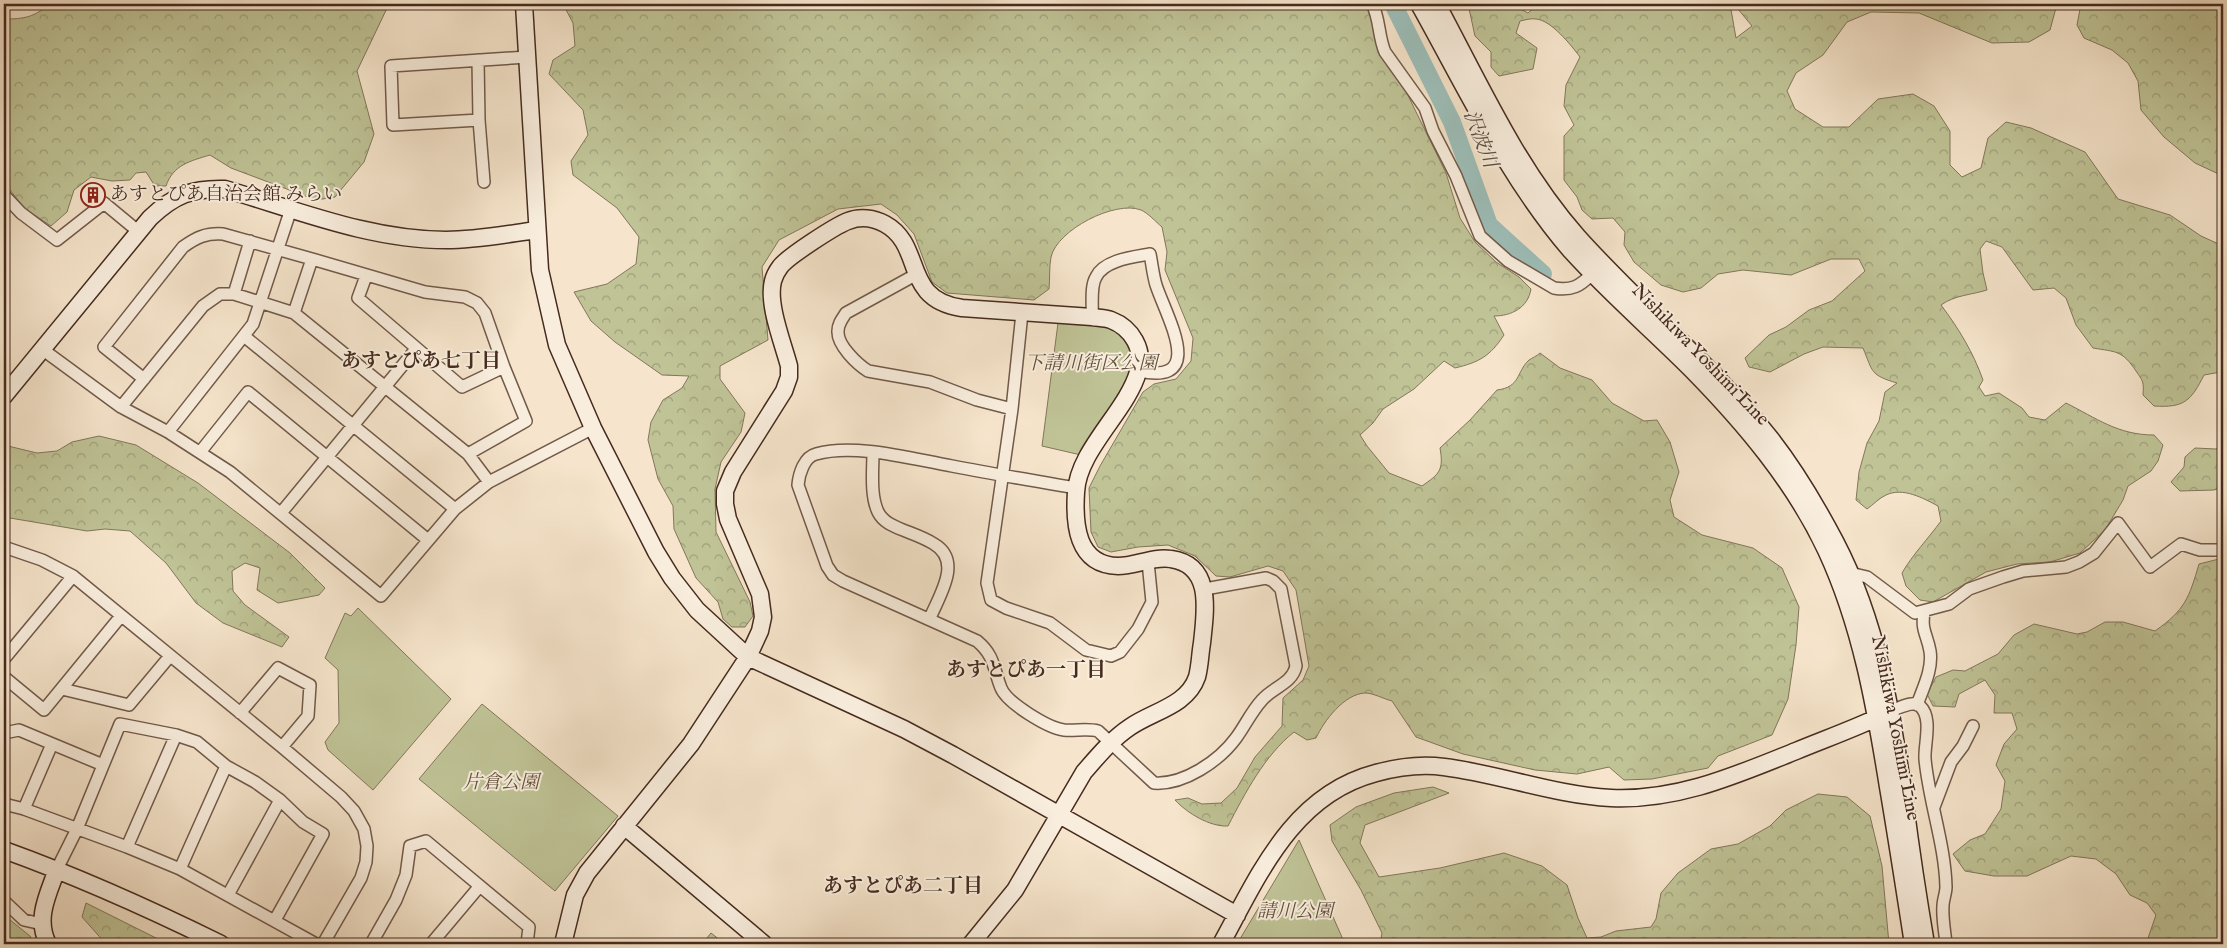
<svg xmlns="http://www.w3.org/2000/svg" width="2227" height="948" font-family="'IM FELL English','Noto Serif JP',serif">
<defs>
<pattern id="forest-crowns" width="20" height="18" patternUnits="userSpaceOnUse" patternTransform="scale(1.25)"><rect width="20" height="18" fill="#bfc396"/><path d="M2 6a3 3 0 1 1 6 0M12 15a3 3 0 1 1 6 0" fill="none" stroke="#9d9f7a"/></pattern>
</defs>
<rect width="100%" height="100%" fill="#f6e5cc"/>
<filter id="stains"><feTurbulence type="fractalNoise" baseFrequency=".004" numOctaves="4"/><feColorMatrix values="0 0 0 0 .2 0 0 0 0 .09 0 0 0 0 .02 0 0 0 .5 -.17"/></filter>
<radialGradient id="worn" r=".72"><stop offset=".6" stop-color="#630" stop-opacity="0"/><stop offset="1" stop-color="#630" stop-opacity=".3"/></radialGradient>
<path fill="url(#forest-crowns)" stroke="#82775a" d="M50,4h339l-32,67 17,63 -10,28 -29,35 -19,3 -85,-32 -21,-13c-20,6 -37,10 -44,31h-11l-9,-14 -10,1 -6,7 -18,1 -21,-4 -17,13 -7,22 -16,14 -27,-18 -20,-26v-163c21,0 30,-2 46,-15z
M563,4h804l29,67 50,102 14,45 15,24 21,20 23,15 12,12c-3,19 -20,27 -37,27l10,19c-14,21 -24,27 -49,33l-11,-7 -30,28 -31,20 -10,14 -13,12 7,11 22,27 33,13c17,-12 22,-15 18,-38l30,-28 27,-30c24,-3 19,-18 32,-30 3,-2 8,-4 11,-7l20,15 32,12 20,23 32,18 13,-1 13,22 9,30 -9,28 4,17 28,18 51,13 29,20 17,39 -3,38 -8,54 -16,36 -54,21 -10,12 -56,11 -28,1 -15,-13 -32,7 -42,-4 -72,-16 -47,-17 -24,-36c-8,-2 -19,-8 -27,-8 -21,1 -41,28 -49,45l-9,2 -13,-8c-29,23 -49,61 -66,94 -18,1 -41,-13 -53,-26l13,-2 14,6 19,-1 16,-15 18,-31 27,-31 1,-28 20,-18 6,-14 -13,-76 -13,-19 -15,-5 -38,11 -14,-1 -21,-20 -27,-11 -30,2 -27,5 -13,-5 -7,-15 -2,-44 11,-22 43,-74 11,-8 22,-5 15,-18 2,-23 -28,-68 2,-18 -5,-25c-6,-5 -14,-14 -21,-17 -26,-10 -84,20 -90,47 -2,10 -1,22 -2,32l-15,11 -87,-7 -15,-11 -18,-48 -17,-19 -16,-11 -43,5 -59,31 -17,27 6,73 -48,26v13l25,34 -4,19 -20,30 -6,27 1,43 34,70 3,14 -8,11h-13l-9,-8 -5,-17 -22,-24 -22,-49 -1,-23 -15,-27 -10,-39 3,-18 12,-22 19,-12 7,-12 -27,-1 -47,-33 -24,-21 -17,-29 33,-8 29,-20 3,-27 -22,-29 -44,-33 -2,-14 17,-26 -5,-25 -34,-36 4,-14 22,-14 -2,-23z
M1468,4h31l9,4 9,-1 11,6 10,-9h11l8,5 10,-5h163l6,34 16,-12 -14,-17 1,-5h318l-7,26 -21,12 -37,1 -73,-30 -48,-1 -24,10 -24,33 -27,18 -9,18 8,18 28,18h26l29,-28 35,-5 21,12 16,25v34l12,12 19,-9 7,-30 18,-16 25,6 54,24 33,47 52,16 31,21 22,10v128l-2,-2 -17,3c-13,26 -20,33 -50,31l-11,-11c1,-13 0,-14 -7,-24 -14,-21 -20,-19 -43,-23l-17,-23 -10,-27 -12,-10 -21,2 -31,-43 -16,-6 -6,8 3,24 4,17c-16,5 -32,5 -46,15 18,24 32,47 42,75l-4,7 6,9 14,-3 23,15 7,9 16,3 21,-17c30,15 52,32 88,32l9,10 -5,16 -7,10 -23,15 -5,14 -18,30 -25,23 -30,9 -33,2 -31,8 -53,30 -13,-2 -14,-14 -4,-13c11,-19 26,-34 39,-52l-3,-15c-15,-8 -35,-19 -52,-11 -7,3 -13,10 -19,14l-11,-9 3,-28 8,-29 12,-22 6,-29 12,-9c-27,-8 -24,-11 -34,-35l-40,-1 -19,7 -34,18 -21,-5 -4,-9 24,-23 17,-8 23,-17 23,-9 33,-30 -6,-12h-28l-40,16 -48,-5 -25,4 -17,14 -18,4 -22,-7 -27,-23 -10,-17 1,-13 -12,-14 -21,1 -10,-9 -5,-13 -13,-17v-44l10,-11 -10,-19 2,-21 14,-28c-9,-12 -29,-37 -44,-38 -5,-1 -11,1 -16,2l-4,12 21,15 -4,21 -34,7 -8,-9v-15l-16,-16z
M2081,4h142v172l-28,-13 -31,-26 -23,-27 -3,-29 -10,-18 -16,-13 -28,-12 -7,-13z
M99,436l37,9 62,38 92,70 35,35 -6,7 -41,8 -21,-13 3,-22 -15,-5 -13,8 1,20 12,14 44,32 -7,10 -59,-24 -27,-20 -30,-40 -36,-32 -25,-2 -18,2 -83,-14v-72l33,8 20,-2 15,-9z
M2223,445v42l-9,3 -34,1 -9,-9 13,-15 1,-10 10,-9 21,1z
M2223,558v386h-77l10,-29 -9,-12 -17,-8 -14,-21 -20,-15 -25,-3 -44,20h-33l-29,-5 -12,-17 17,-14 15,-6 16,-25 4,-28 -9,-16 8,-21 13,-15 -5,-16h-18l1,-18 -10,-15 -26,14 -4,13 -22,-1 -6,-12 9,-17 17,-7 12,1 33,-17 16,-19 20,-11 43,10 10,-2 18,-10h18l32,9c30,-21 34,-33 44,-67z
M1433,787l16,6 -84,32 -5,18 19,34 61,-9 64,-15 38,13 25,19 11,33 9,20 14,-1 15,-6 35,-4 5,-8 5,-26 17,-20 33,-24 27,-5 32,-18 16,-16 32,-16 29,3 23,19 12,50 7,78h-509l2,-11 -21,-43 -29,-49 -2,-16 26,-18 38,-14z
M86,903l82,41h-62l-24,-27z
M4,915l26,21 5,8h-31z"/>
<path fill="#bfc396" stroke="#82775a" d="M1058,323l49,4 11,6 11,13 3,12 -3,18 -48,79 -39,-9z
M358,608l93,91 -78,91 -45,-40 -3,-8 14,-19 -1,-53 -13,-12 20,-45 6,3z
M482,704l136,112 -63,75 -136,-112z
M1299,840l46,104h-108z
M711,933l14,11h-23z"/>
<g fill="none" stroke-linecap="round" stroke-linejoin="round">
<path stroke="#9dbfba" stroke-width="18" d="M1393,4l59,118 37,103 54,49"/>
<defs>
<path id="street" d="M1372,4c8,14 6,32 13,48l40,56 8,23 23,45 24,60 28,25 46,27c18,3 26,-2 38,-14
M478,60l1,60 5,62
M479,120l-86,5 -2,-59 136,-9
M4,195l17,18 36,27 47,-37 35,29
M917,274l-71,39c-4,6 -8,11 -8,18 -1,14 19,33 30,40l62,11 47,18 35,9
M366,276l-8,22 104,89 42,-20
M234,294l16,-53
M294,313l18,-54 113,33 40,5 12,6 8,10 19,54 22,54 -58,33
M1022,313l-10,96 -25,174 4,17 15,8 44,15 36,27 25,6 9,-4 18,-23 14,-27 -4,-40
M1092,317c1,-12 -2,-30 4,-40 8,-17 37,-20 54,-23 2,10 3,21 6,31 10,31 52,101 -17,86
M244,336l211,173
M42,349l79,58 47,25 62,40 151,124 74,-87 34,-27 104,-54
M144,379l-40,-32 79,-100c14,-10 23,-14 40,-13l89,25
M121,407l82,-101 17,-12h14l60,19 174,141 21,28
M168,432l85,-108 38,-115
M201,451l47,-59 180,148
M873,452c0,18 -3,43 5,60 5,10 15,14 25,18 10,4 22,8 31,14 29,17 5,52 -4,74
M1076,488c-41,-7 -83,-14 -124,-22 -40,-7 -97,-23 -136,-12 -12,3 -17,20 -18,31l29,81 6,9 10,6 134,60c18,15 16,27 24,47 6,15 47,40 63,42 12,1 23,-2 34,1l56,52c30,2 65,-22 82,-45 9,-12 15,-26 26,-38 11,-13 30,-16 34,-34l-15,-77 -8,-8 -7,-3 -61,11
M281,513l135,-164
M4,547l38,13 31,16 209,171 59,50 13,14 10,18 3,17 -1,16 -5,16 -38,66
M1850,573l17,4 48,36 34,-9 20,-15 34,-12 20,-6 43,-4 13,-5 15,-9 24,-30 32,44 31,-23 19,6h23
M4,659l69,-83
M4,677l40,33 77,-94
M62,689l67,16 41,-49
M1917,705c6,-17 16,-36 13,-54 -3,-17 -9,-20 -6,-39
M1891,711c8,-3 22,-11 29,-5 13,12 4,38 5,53 4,43 20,85 21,128 0,6 -3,13 -3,19 -1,12 2,26 3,38
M240,713l38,-45 32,17 -2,31 -26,31
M4,733l15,-3 84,35
M4,804l20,5 103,38 53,22 136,75
M1934,807l17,-45 12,-16 10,-20
M24,809l28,-65
M127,847l49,-112
M57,869l20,-40 43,-105 56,11 21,7 29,24 29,16 25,18 23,22 20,12 -48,86
M180,869l46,-103
M228,895l52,-95
M4,901l20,19 18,4
M371,944l25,-44 10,-25 4,-29 16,-5 103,86 -2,17
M431,944l48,-57"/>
<path id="secondary" d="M524,4l16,266 17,75 36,83 63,124 16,26 25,32 51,47 156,72 49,26 284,160
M1419,4c47,84 89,174 152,247 38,42 81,79 121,119 52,53 102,112 134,180 35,75 49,156 62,237 9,53 17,105 25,157
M1437,4c43,80 80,164 141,233 62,69 135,129 193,202 24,31 45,66 64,102 43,82 57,172 70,263 6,47 13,93 21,140
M4,396l146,-178c24,-23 42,-30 75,-29 72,21 145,51 221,51 30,0 61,-6 91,-10
M624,826l140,118
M4,850c75,27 146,59 217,94
M48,944c-13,-26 0,-49 9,-75
M563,944l12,-49 12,-22 104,-129 57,-87 12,-26 3,-14 -3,-23 -32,-75 -3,-15v-13l8,-19 51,-81 5,-14v-11c-6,-23 -22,-62 -16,-85 1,-4 4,-10 7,-14 7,-10 55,-41 68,-46 12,-5 26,-3 37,3 40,22 16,75 77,84l130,9c6,1 14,1 19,3 21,8 34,30 27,52 -11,39 -60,78 -62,120 -2,31 0,73 42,74 18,0 35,-10 53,-7 43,6 34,54 31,84 -2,11 -2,23 -5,34 -10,29 -44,34 -67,50 -18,12 -32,29 -46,45l-69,118 -44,54
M1221,944c38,-69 71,-149 155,-171 22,-6 46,-9 68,-6 56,7 110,28 167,31 67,3 125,-23 185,-47 29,-12 60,-23 89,-37"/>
</defs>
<use href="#street" stroke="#725a4a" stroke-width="14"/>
<use href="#secondary" stroke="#462b1e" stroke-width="19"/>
<use href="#street" stroke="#f9eede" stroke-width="11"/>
<use href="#secondary" stroke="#f9eede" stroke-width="16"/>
</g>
<defs>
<symbol id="building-ring" viewBox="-11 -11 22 22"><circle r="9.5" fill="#f9eede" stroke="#8f2418" stroke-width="1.5"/><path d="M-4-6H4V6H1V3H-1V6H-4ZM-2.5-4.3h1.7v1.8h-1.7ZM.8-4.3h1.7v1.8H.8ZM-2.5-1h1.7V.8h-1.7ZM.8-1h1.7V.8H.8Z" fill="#8f2418"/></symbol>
</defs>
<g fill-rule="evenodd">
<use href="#building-ring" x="79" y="181" width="28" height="28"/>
</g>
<g text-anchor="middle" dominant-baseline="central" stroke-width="4" stroke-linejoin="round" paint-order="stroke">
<g font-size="19" fill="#462b1e" stroke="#f9eede" text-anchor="start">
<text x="110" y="195">あすとぴあ自治会館 みらい</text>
</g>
<g font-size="19" fill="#462b1e" stroke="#f9eede">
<text transform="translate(1700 355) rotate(46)">Nishikiwa Yoshimi Line</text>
<text transform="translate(1895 728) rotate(79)">Nishikiwa Yoshimi Line</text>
</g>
<g font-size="19" font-style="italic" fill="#64513c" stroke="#f9eede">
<text x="1091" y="364">下請川街区公園</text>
<text x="501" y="783">片倉公園</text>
<text x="1295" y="912">請川公園</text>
</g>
<g font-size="20" font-style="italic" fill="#5c5045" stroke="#f9eede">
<text transform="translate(1480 139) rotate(69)">沢波川</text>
</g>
<g font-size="20" font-weight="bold" fill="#462b1e" stroke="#f9eede">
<text x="421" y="361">あすとぴあ七丁目</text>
<text x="1026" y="670">あすとぴあ一丁目</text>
<text x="903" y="886">あすとぴあ二丁目</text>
</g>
</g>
<rect width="2227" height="948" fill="none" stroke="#f6e5cc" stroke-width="20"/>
<rect x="5" y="5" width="2217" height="938" fill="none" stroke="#462b1e" stroke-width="2.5"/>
<rect x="10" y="10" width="2207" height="928" fill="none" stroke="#462b1e"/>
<rect width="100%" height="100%" filter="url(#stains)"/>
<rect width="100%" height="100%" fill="url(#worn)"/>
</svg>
